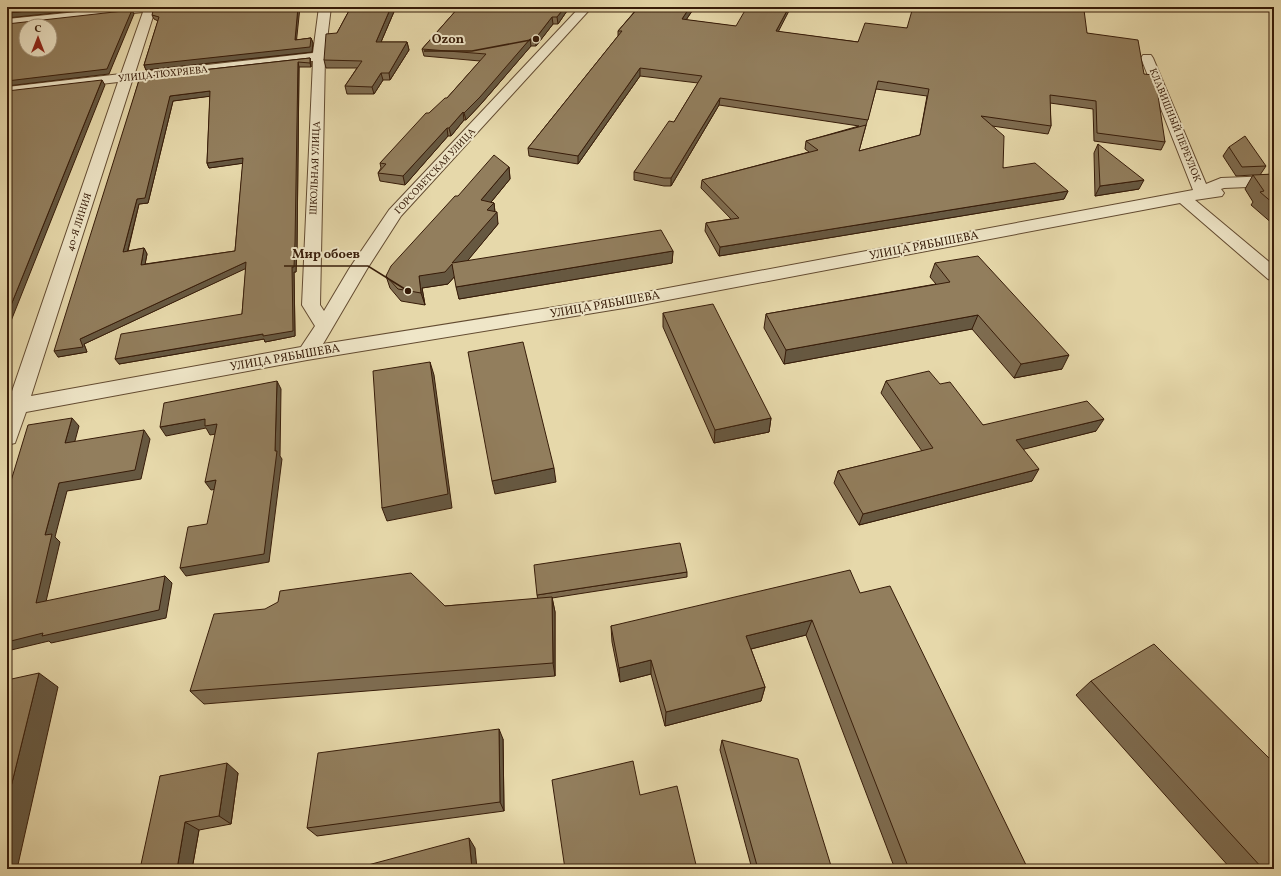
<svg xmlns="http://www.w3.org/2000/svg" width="1281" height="876" font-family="Vollkorn,serif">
<rect width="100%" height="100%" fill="#e6d8aa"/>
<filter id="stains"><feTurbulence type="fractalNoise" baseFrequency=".005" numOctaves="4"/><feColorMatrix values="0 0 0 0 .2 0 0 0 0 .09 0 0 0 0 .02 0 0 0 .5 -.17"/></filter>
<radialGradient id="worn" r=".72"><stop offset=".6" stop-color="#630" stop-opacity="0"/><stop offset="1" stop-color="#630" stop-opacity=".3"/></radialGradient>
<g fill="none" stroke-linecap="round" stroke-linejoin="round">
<defs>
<path id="minor" d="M127,7h29l-21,66 178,-20 6,-46h12l-6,49 -5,249 4,6 25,-42 40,-59 191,-203h12l-191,209 -34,53 -44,75 313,-50 557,-104 -52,-132 2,-3h8l2,3 53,126 15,-6 53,-2v10l-50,2 -3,1 3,4 -2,3 -27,4 79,66v15l-6,-2 -88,-76 -544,103 -329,54 -281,52 -11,31 -8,2v-45h2l109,-318 -111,13v-8l114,-13 22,-62 -136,15v-8zM313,61l-11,244 13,21 -14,21 -270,49 101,-315z"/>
</defs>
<use href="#minor" stroke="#634b31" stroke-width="2"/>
<use href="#minor" fill="#efe6c8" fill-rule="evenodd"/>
</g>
<path fill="#7e6c50" stroke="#371c09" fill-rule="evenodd" d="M351,7h45l-15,35h26l2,8 -19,30h-7l-9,14h-27l-2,-8 12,-18h-31l-2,-8 13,-27z
M459,7h118l-1,2 -7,-1 -11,16h-5l-17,22h-5l-50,58 -15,16h-2l-13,16h-3l-43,49 -25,-4 -2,-8 3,-5 -1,-5 49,-50 18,-15 33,-37 -56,-5 -2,-7z
M606,7h88v1l-8,12 172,22 49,-14 180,5 57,41 21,68 -4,8 -67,-9 -1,-32 -43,-6 1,23 -3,8 -56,-8 11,42 65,23 -4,8 -345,57 -14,-25 1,-8 25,-4 -30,-31 1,-8 107,-28 -4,-3 1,-8 53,-15 -140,-21 -48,81h-7l-30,-6v-8l40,-50 24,-39 -58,-7 -62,88 -49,-8 -1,-8 90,-112v-5l17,-20zM876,89l51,7 -7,39 -61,16z
M152,15l145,25 14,-2 2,5 -1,9 -166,18 -2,-5 14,-44 -4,-2z
M310,58l1,5v4h-12l-2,180 -1,25h-2l1,64 -30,6 -1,-3 -145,25 123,-50 4,-46 -162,76 3,8 -29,5 82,-280zM210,96l-3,67 2,5 34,-5 -8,88 -90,13 2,-10 -3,-6 -16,3 11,-47 9,-1 25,-102z
M1098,144l41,45 -44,7 -1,-43z
M1229,147l37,19 -6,9 14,-1v51l-23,-20 2,-3 -8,-13 8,-14 -17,1 -13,-20z
M509,167l1,12 -19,23 3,1 1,9 3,12 -31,37 206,-10 -1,12 -213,36 -4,-23 -7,8 -26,4 3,17 -24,-4 -11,-13 -4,-12 72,-80z
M935,263l127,106 -48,9 -42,-49 -188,35 -20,-36 2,-14 170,-30 -6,-7z
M663,313l108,105 -2,14 -55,11 -51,-116z
M886,381l54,3 43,41 113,6 -73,18 9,32 -173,44 -25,-42 4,-12 84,-20 -41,-58z
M687,572v5l-135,21 3,14v64l-351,28 -14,-13 255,-85 93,-7 -1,-4z
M860,593l168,276h-133l-89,-234 -55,14 14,38 -4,14 -96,25 -14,-52 -31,8 -8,-40 -1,-16z
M1091,681l183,188h-43l-155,-174z
M503,739l1,72 -187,25 -10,-8z
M722,740l110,129h-80l-32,-119z
M238,773l-7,51 -32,6 -7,39 -32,-93z"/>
<path fill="#665841" stroke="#371c09" d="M66,7h46l-105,11v-5z
M298,7h2l-4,38 -1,-5z
M391,7h5l-18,42 -2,-7z
M565,7h4v1l-11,16 -1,-7z
M690,7h4v1l-12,18v-7z
M789,7h2l-16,31 1,-7z
M132,10l2,4 -25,60 -102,12v-5z
M552,17l1,7 -17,22 -1,-7z
M311,38l2,5 -1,9 -166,18 -2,-5z
M530,39l1,7 -50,58 -15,16 -2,-7z
M407,42l2,8 -19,30 -1,-7z
M310,58l1,5v4l-1,-4z
M298,62l1,5 -2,180 -1,25h-2l1,64 -30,6 -1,-3 -145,25 -4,-5 148,-25 29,-67z
M640,68v8l-62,88v-8z
M381,73l2,7 -9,14 -2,-7z
M102,80l3,5 -98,246v-16z
M210,91l2,5 -39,5 -25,102 -9,1 -13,53 -3,-5 14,-53 33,-103z
M720,98l-1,7 -48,81v-8z
M463,112l1,8 -13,16 -2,-8z
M447,128l1,8 -43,49 -2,-9z
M243,158l2,5 -36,5 -2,-5z
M509,167l1,12 -27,33 -2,-12z
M1144,180l-5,9 -44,7 5,-10z
M1068,191l-4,8 -345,57 1,-9z
M494,203l1,10 2,-1 1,12 -43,52 -3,-13 35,-53z
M144,248l3,6 -3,16 -3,-5z
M673,251l-1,12 -213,36 -3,-12z
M246,262l3,5 -165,77 3,8 -29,5 -4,-6z
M452,264l3,12 -7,8 -26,4 3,17 -4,-12 -2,-17z
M978,315l-6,14 -188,35 2,-14z
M1069,355l-7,14 -48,9 7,-14z
M430,362l4,13 18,133 -65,13 -5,-13z
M277,381l4,8 -1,67 2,3 -13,103 -83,14 -6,-8 95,-117z
M72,418l7,8 -7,26 -7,-9z
M771,418l-2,14 -55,11 1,-13z
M205,419l12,5 5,9 -12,2 -4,-7 -40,8 -6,-9z
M1104,419l-8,12 -87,22 7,-13z
M144,430l6,9 -9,40 -74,12 -12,46 5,5 -16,68 -8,-7 9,-68 14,-52z
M554,468l2,14 -61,12 -3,-13z
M1039,469l-7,12 -173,44 4,-11z
M216,480l6,8 -11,2 -6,-8z
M165,576l7,7 -6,35 -115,25 -2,-2 -42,10v-9z
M552,597l3,15v64l-2,-13z
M812,620l-6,15 -63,16 3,-15z
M651,660v14l-31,8 -1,-14z
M39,673l19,14 -41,182h-10v-66z
M765,687l-4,14 -96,25 1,-14z
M499,729l4,10 1,72 -4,-9z
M227,763l11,10 -7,51 -12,-8z
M185,822l14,8 -7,39h-15z
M469,838l6,10 2,21h-5z"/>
<path fill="#927e5d" stroke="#371c09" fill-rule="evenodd" d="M7,7h59l-59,6z
M154,7h144l-3,33 16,-2 -1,9 -166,18 15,-48 -7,-2z
M351,7h40l-15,35h31l-18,31h-8l-9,14 -27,-1 17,-25 -38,-1 2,-26 11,-1z
M459,7h106l-8,10h-5l-17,22h-5l-50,58 -16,16 -1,-1 -14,16h-2l-44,48 -25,-3 8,-9 -6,-1 46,-50h3l16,-15h2l39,-44 -64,-5z
M639,7h51l-8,12 54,7 11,-19h42l-13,24 82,11 7,-19 42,5 6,-21h144l27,3 3,23 51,7 6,34 9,1 3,7 9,60 -68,-9 -1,-32 -46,-6 1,31 -70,-10 23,20 -1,32 32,-5 33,28 -348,56 -14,-24 33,-5 -37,-38 116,-30 -12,-9 60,-16 -7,26 61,-16 9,-46 -51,-8 -10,39 -148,-22 -49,80h-7l-30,-6 35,-51 5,1 28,-46 -62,-8 -62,88 -50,-8 94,-117h-4z
M132,10l-25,59 -100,12v-57zM26,26h24v24h-24z
M310,58v5l-12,-1 -3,180 -1,25h-2l1,64 -30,5v-2l-148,25 6,-25 121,-20 4,-52 -166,77 3,8 -29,4 86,-274zM210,91l-3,72 36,-5 -8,93 -94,14 3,-17 -21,4 14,-53 8,-1 25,-102z
M102,80l-95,235v-224z
M1245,136l21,30 -24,1 -13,-20z
M1098,144l46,36 -44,6z
M494,155l15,12 -28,33 13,3 -7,7 10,2 -45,51 209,-33 12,21 -217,36 -4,-23 -7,8 -26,4 2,17 -23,-4 -12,-13 5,-10 64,-70h3z
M1274,174v30l-14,-12 4,-1 -11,-16z
M978,256l91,99 -48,9 -43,-49 -192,35 -20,-36 184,-32 -15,-19z
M713,304l58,114 -56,12 -52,-117z
M523,342l31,126 -62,13 -24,-129z
M430,362l18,132 -66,14 -9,-137z
M929,371l11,13 10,-2 33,43 104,-24 17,18 -88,21 23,29 -176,45 -25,-43 95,-23 -47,-67z
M277,381l-2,70h2l-13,103 -84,14 8,-41 19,-3 9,-44 -11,2 12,-58 -12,2v-7l-45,8 4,-24z
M72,418l-7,25 79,-13 -9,40 -76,13 -14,52 7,-1 -16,69 129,-27 -6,34 -117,26 1,-3 -36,9v-148l21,-69z
M680,543l7,29 -150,23 -3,-30z
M850,570l10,23 30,-7 138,283h-119l-97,-249 -66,16 19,51 -99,25 -15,-52 -32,8 -8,-42z
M411,573l34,33 107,-9 1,66 -363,28 24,-77 51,-5 13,-7 2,-11z
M1154,644l120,119v106h-11l-172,-188z
M39,673l-32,130v-123z
M499,729l1,73 -193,26 11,-75z
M722,740l76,19 34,110h-74z
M633,761l7,34 37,-9 20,83h-132l-13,-89z
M227,763l-8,53 -34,6 -8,47h-37l20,-93z
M469,838l3,31h-119z"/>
<g text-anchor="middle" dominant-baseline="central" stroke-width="4" stroke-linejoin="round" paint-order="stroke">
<g font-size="10" fill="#371c09" stroke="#efe6c8">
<text transform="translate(163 74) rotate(-6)">УЛИЦА ТЮХРЯЕВА</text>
<text transform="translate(1175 125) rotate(68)">КЛАВИШНЫЙ ПЕРЕУЛОК</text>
<text transform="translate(315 168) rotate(-88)">ШКОЛЬНАЯ УЛИЦА</text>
<text transform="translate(435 171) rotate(-47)">ГОРСОВЕТСКАЯ УЛИЦА</text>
<text transform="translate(79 222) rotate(-72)">40-Я ЛИНИЯ</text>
</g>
<g font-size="12" fill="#371c09" stroke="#efe6c8">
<text transform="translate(924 246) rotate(-11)">УЛИЦА РЯБЫШЕВА</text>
<text transform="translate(605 305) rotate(-10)">УЛИЦА РЯБЫШЕВА</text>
<text transform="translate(285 358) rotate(-10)">УЛИЦА РЯБЫШЕВА</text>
</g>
</g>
<path fill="none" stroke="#371c09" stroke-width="1.5" d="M536 39L472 51H424M408 291L368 266H284"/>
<g fill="#371c09" stroke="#efe6c8" stroke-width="1.5">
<circle cx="536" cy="39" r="4"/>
<circle cx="408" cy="291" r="4"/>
</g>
<g font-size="13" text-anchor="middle" font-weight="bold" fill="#371c09" stroke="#efe6c8" stroke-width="4" stroke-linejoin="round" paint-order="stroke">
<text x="448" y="43">Ozon</text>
<text x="326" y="258">Мир обоев</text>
</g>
<rect width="1281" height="876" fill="none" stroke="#e6d8aa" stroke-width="24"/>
<rect x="8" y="8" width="1265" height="860" fill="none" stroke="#371c09" stroke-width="2"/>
<rect x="12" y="12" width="1257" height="852" fill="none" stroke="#371c09"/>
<g transform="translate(38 38)"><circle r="19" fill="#efe6c8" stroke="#a5957c"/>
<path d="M0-3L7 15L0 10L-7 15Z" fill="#8f2418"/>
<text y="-6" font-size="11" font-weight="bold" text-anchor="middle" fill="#371c09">С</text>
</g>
<rect width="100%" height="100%" filter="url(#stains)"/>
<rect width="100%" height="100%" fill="url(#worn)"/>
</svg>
